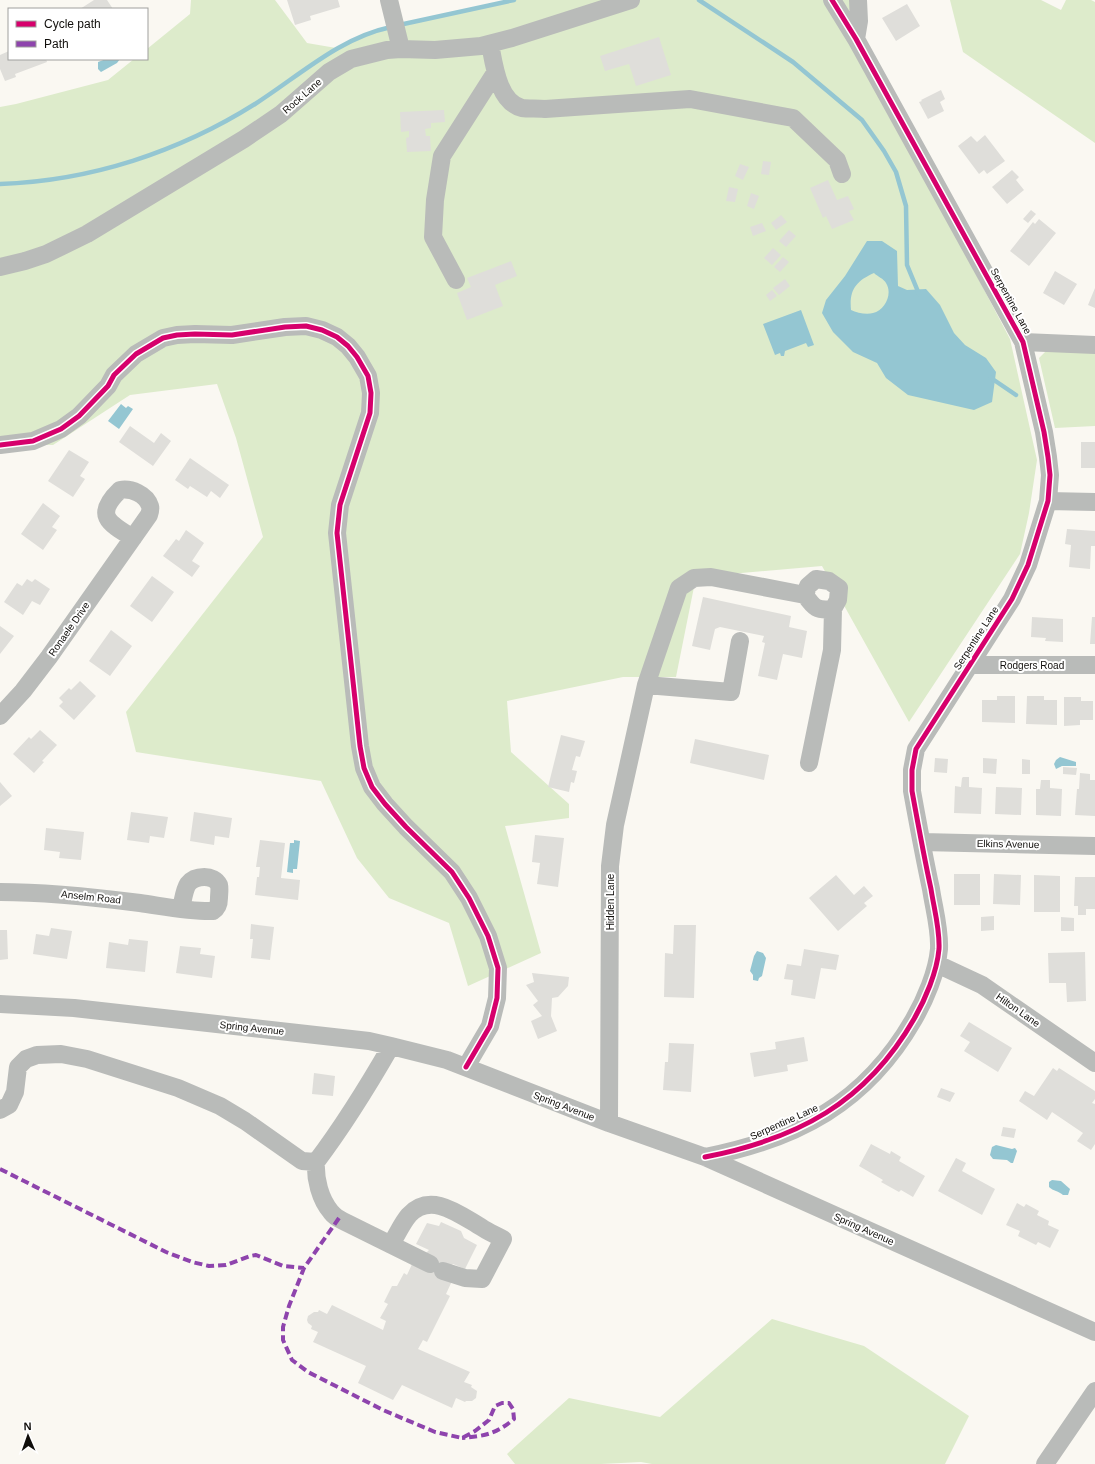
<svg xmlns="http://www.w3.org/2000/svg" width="1095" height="1464" font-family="Helvetica,sans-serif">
<rect width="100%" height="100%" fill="#faf8f2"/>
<path fill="#ddebcb" d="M191,0h84l32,43 29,5 19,-10 32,-10 127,-28h336l6,46 154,293 27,121 -8,53 -9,41 -111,168 -87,-156 -126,11 -20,100h-53l-116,24 4,51 58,52v14l-64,8 36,127 -73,33 -19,-63 -60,-25 -32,-40 -36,-77 -185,-29 -10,-40 137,-175 -27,-99 -19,-54 -87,11 -77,50 -53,-1v-337l16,-3 92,-24 26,-21h13v-10l43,-35z
M950,0h91l20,10 5,-10h25l4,2v141l-132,-91z
M1095,350v76l-40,2 -16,-70 7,-7z
M772,1319l92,27 105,70 -24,48h-293l-11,-2 -40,2h-86l-8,-10 62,-56 91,19z"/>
<path fill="#94c6d2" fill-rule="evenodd" d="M106,59h14l-3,4 -16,9 -3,-3v-7z
M867,241h15l15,10 1,35 9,4 19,-1 14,16 14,28 11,12 21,13 10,14 -4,30 -18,8 -66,-15 -22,-17 -9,-15 -24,-11 -20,-20 -11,-19 4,-13 19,-24zM874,273c3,3 10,6 12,10 7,11 -1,27 -13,30 -6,2 -16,0 -22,-3 -2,-20 5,-29 23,-37z
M801,310l13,35 -6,2 -2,-4 -21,8 -1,5h-3l-1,-3 -5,2 -12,-31z
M121,404l5,4 2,-2 5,3 -14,20 -11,-8z
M1060,757l16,5v4h-14l-6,3 -2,-5 2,-4z
M294,840l6,1 -3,28h-4v4l-6,-1 3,-29h4z
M757,951l6,2 3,5 -4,18 -3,2 -1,3 -5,-1v-5l-3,-4 4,-15z
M996,1145l16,4 3,-1 2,3 -4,12h-2l-4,-3 -14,-1 -3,-4 2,-8z
M1052,1180l9,1 9,8 -2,6h-5c-4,-4 -10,-4 -14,-8v-5z"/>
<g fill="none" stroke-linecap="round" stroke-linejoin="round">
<path stroke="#94c6d2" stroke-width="4.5" d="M699,0l94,62 69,58 22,31 12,21 10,34 1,59 12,29
M399,25l115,-25
M0,184c90,-3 179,-32 255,-80 44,-28 84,-66 136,-77
M991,378l25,17"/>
</g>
<path fill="#dfdeda" d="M94,0h13l6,9h-33z
M287,0h51l2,7 -30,9 1,4 -16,5z
M907,4l13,22 -24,15 -14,-23z
M659,37l12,38 -35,11 -7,-22 -24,7 -5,-15z
M9,51v8h37l1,3 -32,12 1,3 -11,4 -5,-12v-14z
M941,90l4,9 -5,3 4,9 -16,8 -9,-17 3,-1 -1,-1z
M444,110l1,12 -14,1v5l-6,1 1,7h4l1,15 -24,1 -1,-14 3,-1v-6l-8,1 -1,-20z
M985,135l20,26 -18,13 -3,-4 -5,4 -21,-28 13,-10 6,6z
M763,161l8,1 -2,13 -8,-1z
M740,164l9,3 -6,13 -8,-4z
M1012,170l7,7 -3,3 8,10 -17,14 -15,-17z
M828,180l9,20 11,-4 6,13 -5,2 5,9 -22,9 -6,-13 -3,2 -13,-30z
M729,187l9,2 -3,13 -9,-1z
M751,193l8,3 -5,13 -7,-3z
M1031,210l5,4 -8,9 -5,-4z
M781,215l6,7 -11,8 -5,-7z
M1039,219l17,14 -27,33 -19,-15 23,-29 2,2z
M762,223l4,8 -13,5 -3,-9z
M789,230l7,6 -10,11 -7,-6z
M773,248l8,7 -9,10 -8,-7z
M783,257l6,5 -9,10 -6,-5z
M511,261l6,15 -22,9 8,21 -36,14 -10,-27 14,-6 -4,-9z
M1055,271l22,13 -13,21 -21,-12z
M785,279l5,7 -11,9 -6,-7z
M1095,288v20l-7,-3z
M772,290l5,6 -7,5 -4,-6z
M130,426l24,17 7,-10 10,8 -18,25 -34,-24z
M1081,442h14v26h-14z
M69,450l20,12 -9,14 5,3 -12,18 -25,-16z
M190,458l39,27 -9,13 -9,-7 -4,6 -17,-11 -2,3 -13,-9z
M43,503l17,13 -8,11 5,3 -14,20 -22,-16z
M1067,529l28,2v15h-4l-1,23 -21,-2 2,-22 -6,-1z
M186,530l18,13 -12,18 8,5 -8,11 -29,-21 13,-17 3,2z
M152,576l22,16 -22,30 -22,-16z
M27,579l5,3 3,-3 15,10 -10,16 -8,-4 -9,14 -19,-13 13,-19 5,3z
M703,597l88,19 -2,11 18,4 -5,27 -19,-4 -6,26 -19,-4 7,-33 -3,-1 2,-6 -44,-9 -5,2 -5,21 -18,-4z
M1032,617l31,2v23l-18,-1 1,-3 -15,-1z
M1092,617h3v27h-5z
M0,626l14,10 -14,18z
M111,630l21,16 -22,30 -21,-15z
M80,681l16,15 -22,24 -15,-14 4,-4 -4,-4 10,-10 2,2z
M997,696h18v27l-33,-1v-22h15z
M1027,696h17v4h13v25l-31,-1z
M1064,697h17v4h12v19h-13v5l-16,1z
M40,730l17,15 -15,16 2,1 -10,11 -21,-19 16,-17 2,2z
M561,735l24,6 -5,16 -4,-1 -4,14 5,1 -3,12 -3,-1 -2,10 -21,-5z
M695,739l74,16 -5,25 -74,-17z
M935,758l13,1 -1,14 -13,-1z
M983,758l14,1 -1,15 -13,-1z
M1022,759l8,1v14h-8z
M1063,767l14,1 -1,7 -13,-1z
M1080,773l10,1v6h5v36l-20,-1 2,-26h2z
M963,777h6v10l13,1 -1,26 -27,-1 1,-27 6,1 1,-9z
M1041,780h9v8l12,1 -1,27 -25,-1v-26h4z
M0,782l12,14 -12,10z
M996,787l26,1 -1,27 -26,-1z
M131,812l37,5 -4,21 -14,-2 -1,7 -22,-3z
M194,812l38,6 -3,20 -14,-2 -1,9 -24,-4z
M46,828l38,4 -3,28 -22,-2 1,-6 -16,-2z
M535,835l29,3 -6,49 -21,-3 3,-21 -8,-1z
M260,840l25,3 -4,35 19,2 -2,20 -43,-5 2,-18h2l1,-10h-4z
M954,874h26v31h-26z
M994,874l27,1 -1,30 -27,-1z
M836,875l18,20 10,-9 9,10 -9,7 3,3 -29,25 -29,-33z
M1034,875l26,1v36h-26z
M1075,877h20v32h-9v6h-8v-9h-4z
M994,916v14l-13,1v-14z
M1061,917l13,1v13h-13z
M251,924l23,3 -4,33 -19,-2 2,-19h-3z
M674,925h22l-2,73 -30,-1 1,-44 8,1z
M51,928l21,3 -5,28 -34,-5 3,-20 13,2z
M0,930h7l1,29 -8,1z
M129,939l19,2 -3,31 -39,-4 3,-26 19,3z
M180,946l21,2 -1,6 15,2 -3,22 -36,-5z
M804,949l35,6 -3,15 -15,-2 -6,31 -24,-4 2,-15 -9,-1 3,-15 14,2z
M1085,952l1,49 -19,1 -1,-19h-17l-1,-30z
M532,973l37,4 -1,9 -10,11 -6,1 -1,18 6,15 -19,8 -7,-18 11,-5 -9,-11 5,-4 -12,-16 8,-3z
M969,1022l43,26 -14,24 -34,-21 6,-9 -10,-6z
M804,1037l4,24 -21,4 1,6 -34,6 -4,-24 26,-4 -1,-7z
M669,1043l25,1 -3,48 -28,-2 2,-28h3z
M1053,1068l4,3 2,-3 36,23v8l-3,4 3,1v40l-4,6 -14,-9 6,-8 -31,-21 -5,8 -28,-19 6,-10 9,5z
M314,1073l21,3 -2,20 -21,-2z
M941,1088l14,5 -5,9 -13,-5z
M1003,1127l13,2 -2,9 -13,-2z
M871,1144l19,10 1,-3 10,6 -2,4 26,15 -12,21 -12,-7 -2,2 -18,-10 2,-2 -24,-14z
M956,1158l10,5 -4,8 33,18 -13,26 -44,-24z
M1017,1203l7,4 2,-3 13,7 -2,4 12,6 -1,4 11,5 -9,18 -12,-6 -2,3 -18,-9 2,-5 -14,-6z
M441,1222l20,9 3,7 13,7 -12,24 -12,-5 -3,2 2,15 -6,13 4,2 -23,46 -4,-2 -5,9 52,23 -6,10 8,3 -1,2 6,4 -1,7 -4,3h-6l-1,1 -9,-4 -4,10 -50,-23 -9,15 -35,-17 8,-17 -53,-24 5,-10 -7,-3 1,-3 -4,-3 -1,-3 1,-4 6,-4h4l1,-2 8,4 5,-9 51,25 3,-9 -6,-3 8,-14 -4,-2 8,-16h5l7,-13 3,2 6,-13 13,-9 3,-3 -13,-6 11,-21 12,3z"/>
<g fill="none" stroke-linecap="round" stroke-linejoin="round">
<path stroke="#b9bbb9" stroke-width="18" d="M389,0l12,49
M856,39l3,-18 -1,-21
M490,44c4,20 8,58 32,64 7,1 15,0 23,1l145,-10 103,19 44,42 5,14
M0,267l25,-6 21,-7 41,-20 157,-95 37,-25 48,-42 22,-13 36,-9 14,-1 34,1 46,-4 31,-8 119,-38
M456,280l-23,-43 2,-37 7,-44 53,-83
M1023,342l72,3
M0,445l33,-4 28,-12 18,-13 29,-30 6,-11 22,-21 27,-16 14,-3 18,-1 37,1 53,-8 21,-1 16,4 15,7 11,9 9,11 11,19 3,17 -1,20 -30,92 -3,28 23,213 4,22 8,19 13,17 21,23 46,45 17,26 19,38 10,32 -1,30 -7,28 -24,41
M1048,501l47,1
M969,665h126
M646,685l85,7 9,-51
M0,716l23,-25 26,-34 100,-142c1,-3 2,-6 1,-9 -4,-12 -19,-18 -30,-16 -26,25 -12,33 13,48
M809,763l23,-113 1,-41
M922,842l173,4
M0,892c47,0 93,5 140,11 22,3 52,9 73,8 5,-3 6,-7 6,-13 0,-4 1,-9 0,-13 -5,-11 -24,-10 -31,-1 -4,6 -5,17 -7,24
M937,964l45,21 113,78
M0,1004l74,4 295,33 22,5 56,14 162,63 96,34 390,175
M0,1110l9,-5 6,-13 3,-25 8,-8 11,-4 24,-1 26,5 91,29 42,18 25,15 57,40 14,1c28,-37 52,-76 75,-116
M609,1123l1,-257 5,-41 31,-140 33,-97 15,-10 17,-1 94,18c9,13 12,16 28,14l5,-9 1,-12 -10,-7 -13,-2 -8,7 -3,9
M705,1157c92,-18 161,-54 209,-138 11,-19 23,-47 25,-70 1,-20 -5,-40 -8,-60 -7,-32 -13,-65 -19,-98v-21l4,-21 96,-150 16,-34 20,-64 2,-26 -2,-18 -4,-25 -21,-90 -167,-303 -24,-39
M316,1162c-1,17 4,37 15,50 3,4 8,7 12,9l87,43
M391,1244c6,-9 11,-21 18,-29 22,-24 51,0 72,12 7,5 15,8 22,12l-21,40 -17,-1 -22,-7
M1045,1464l50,-73"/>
<path stroke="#8e44ad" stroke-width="4" stroke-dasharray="8 4" stroke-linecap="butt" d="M0,1169l166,83 26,10 17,4 17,-1 24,-9 6,-1 27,11 21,2
M339,1218l-35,50 -15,38 -6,21v13l9,20 16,12 75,38 52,22 27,6 13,-7 14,-11 6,-14 7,-3h7l4,6 1,10c-18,15 -29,17 -52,19"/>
<defs>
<path id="cycleway" d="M0,445l33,-4 28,-12 18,-13 29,-30 6,-11 22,-21 27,-16 14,-3 18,-1 37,1 53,-8 21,-1 16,4 15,7 11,9 9,11 11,19 3,17 -1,20 -30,92 -3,28 23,213 4,22 8,19 13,17 21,23 46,45 17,26 19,38 10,32 -1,30 -7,28 -24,41
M705,1157c92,-18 161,-54 209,-138 11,-19 23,-47 25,-70 1,-20 -5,-40 -8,-60 -7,-32 -13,-65 -19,-98v-21l4,-21 96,-150 16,-34 20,-64 2,-26 -2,-18 -4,-25 -21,-90 -167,-303 -24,-39"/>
</defs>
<use href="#cycleway" stroke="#fff" stroke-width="8"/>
<use href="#cycleway" stroke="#d6006c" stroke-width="5"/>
</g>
<g text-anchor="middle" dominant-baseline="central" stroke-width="4" stroke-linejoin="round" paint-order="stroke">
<g font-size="10" fill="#100e0b" stroke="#fff">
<text transform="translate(302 96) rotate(-41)">Rock Lane</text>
<text transform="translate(1011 301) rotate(61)">Serpentine Lane</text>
<text transform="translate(69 629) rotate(-55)">Ronaele Drive</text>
<text transform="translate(976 638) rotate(-57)">Serpentine Lane</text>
<text x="1032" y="665">Rodgers Road</text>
<text transform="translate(1008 844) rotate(1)">Elkins Avenue</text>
<text transform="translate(91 897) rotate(6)">Anselm Road</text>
<text transform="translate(610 902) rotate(-90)">Hidden Lane</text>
<text transform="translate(1018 1010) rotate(35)">Hilton Lane</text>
<text transform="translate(252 1028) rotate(6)">Spring Avenue</text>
<text transform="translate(564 1106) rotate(21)">Spring Avenue</text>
<text transform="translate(784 1122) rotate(-24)">Serpentine Lane</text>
<text transform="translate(864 1229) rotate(24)">Spring Avenue</text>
</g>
</g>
<rect x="8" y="8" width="140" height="52" fill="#ffffff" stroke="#9f9f9d"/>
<rect x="16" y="21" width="20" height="6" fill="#d6006c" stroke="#9f9f9d"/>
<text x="44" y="28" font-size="12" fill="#100e0b">Cycle path</text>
<rect x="16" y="41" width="20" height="6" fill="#8e44ad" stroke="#9f9f9d"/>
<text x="44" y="48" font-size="12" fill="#100e0b">Path</text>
<g transform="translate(28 1436) rotate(358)" stroke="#ffffff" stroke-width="3" paint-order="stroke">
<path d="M0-3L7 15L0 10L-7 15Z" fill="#100e0b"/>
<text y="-6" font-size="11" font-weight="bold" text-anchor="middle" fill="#100e0b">N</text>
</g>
</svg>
